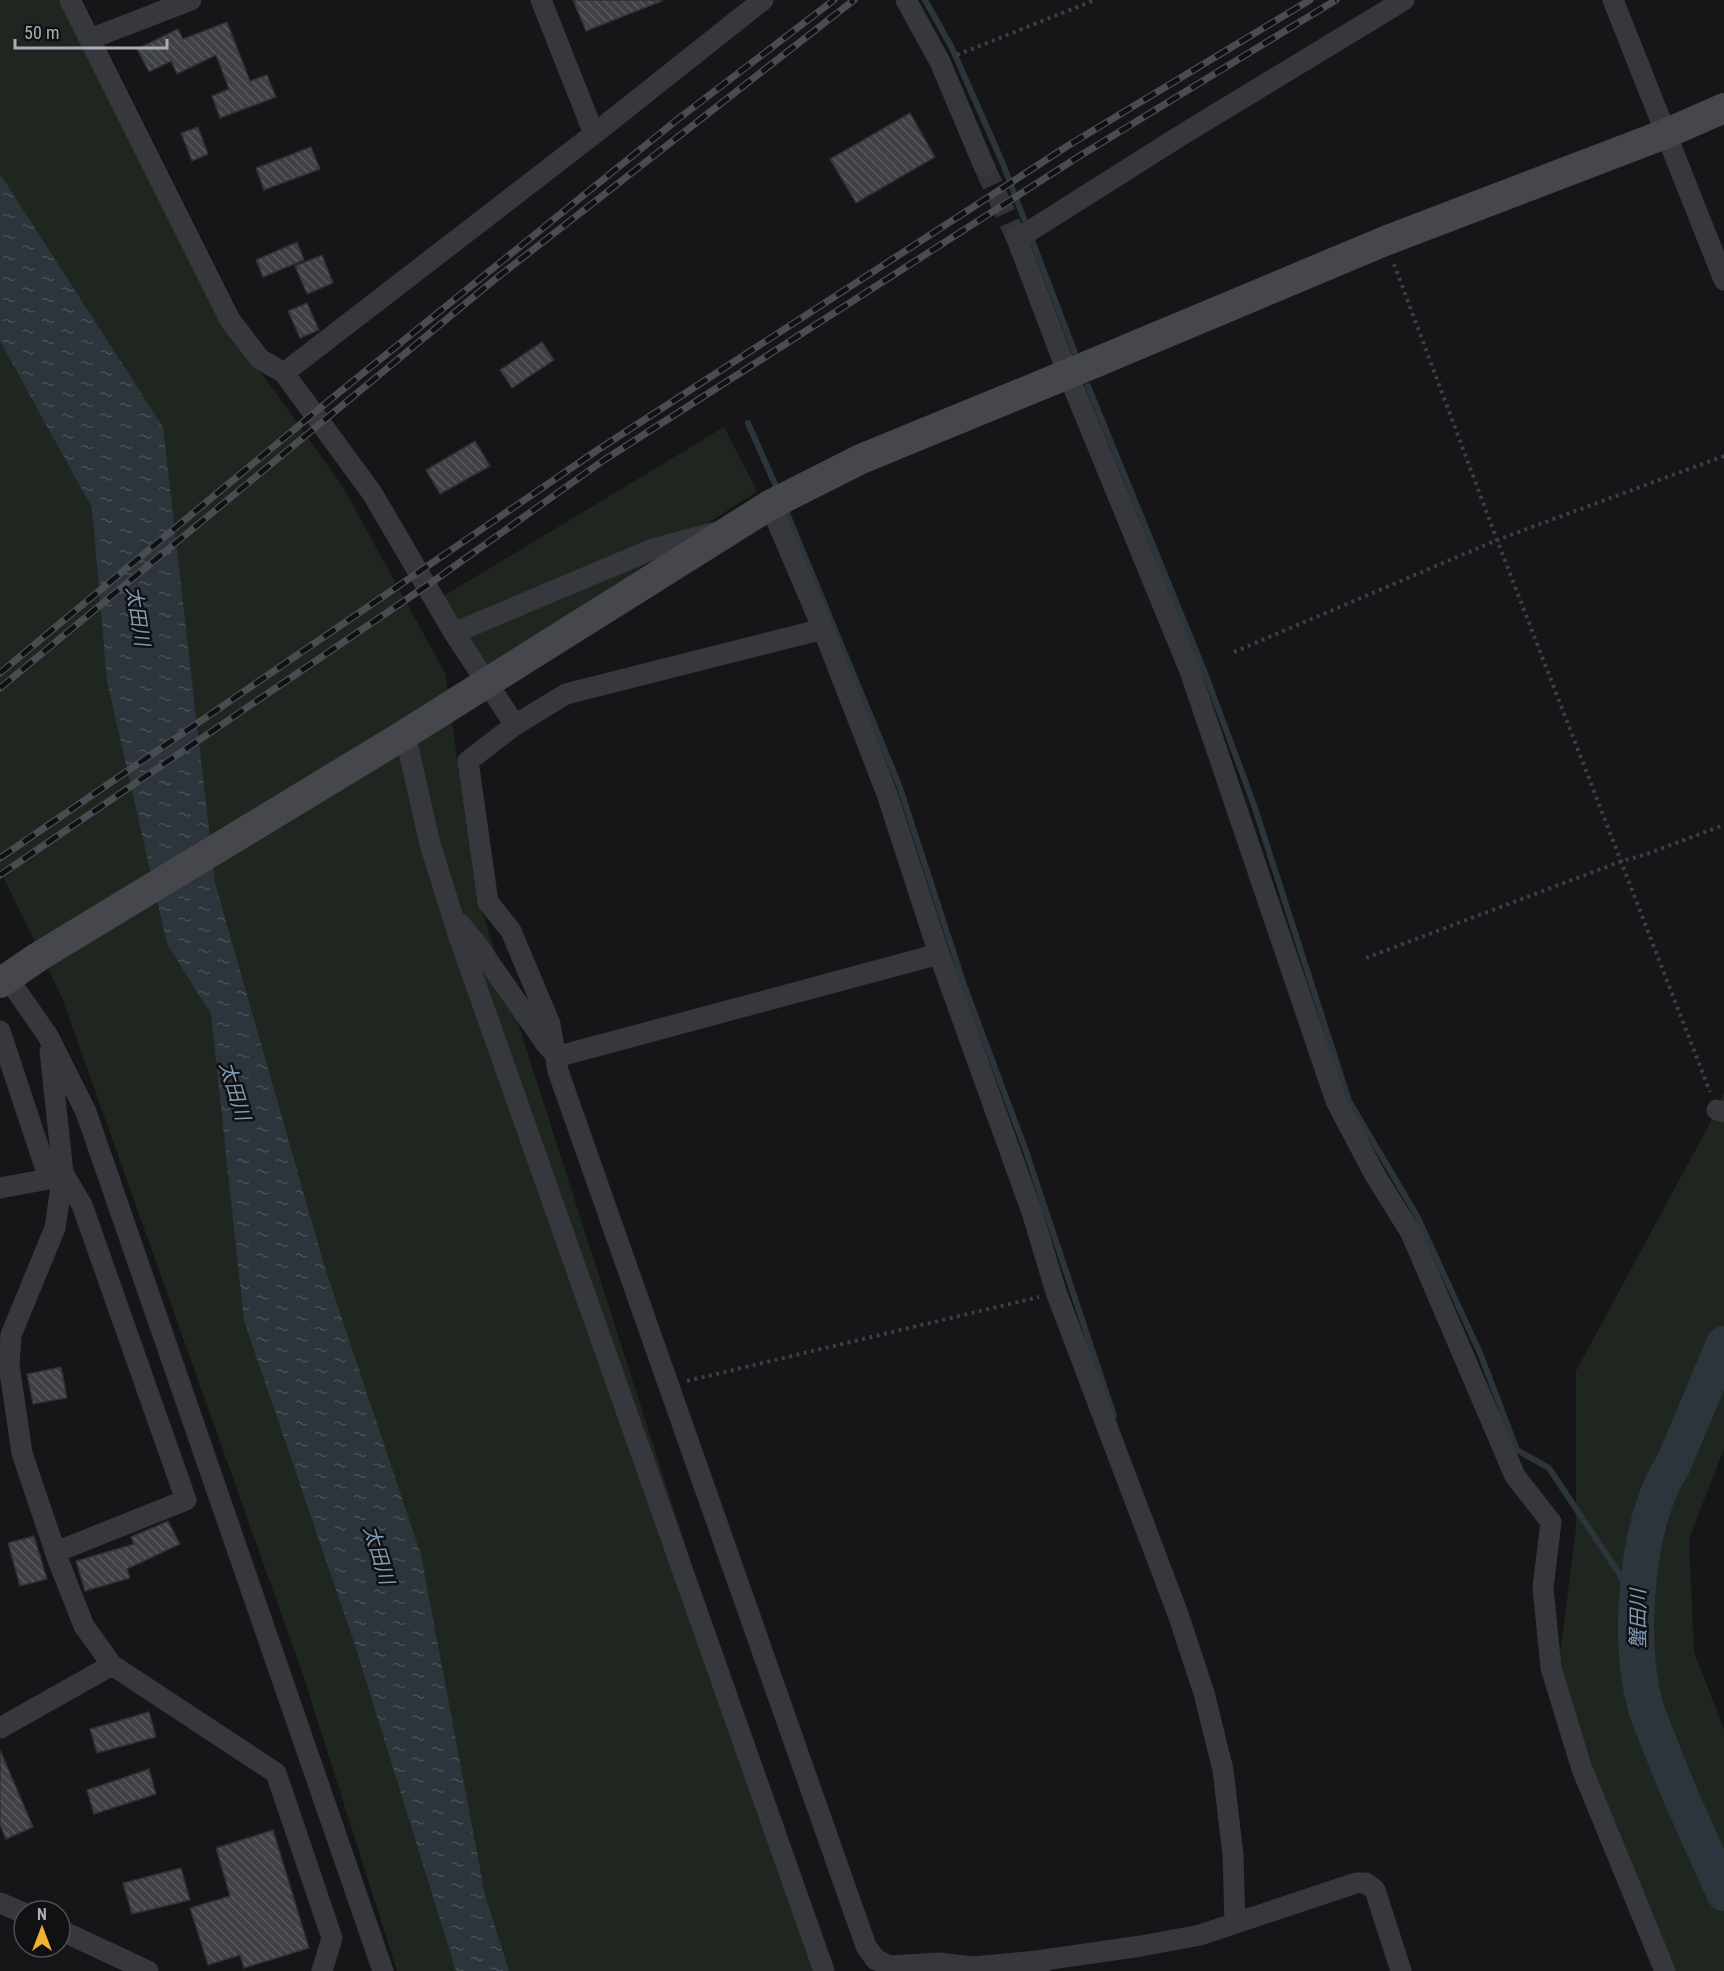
<svg xmlns="http://www.w3.org/2000/svg" width="1724" height="1971" font-family="'Roboto Condensed','Noto Sans JP',sans-serif">
<defs>
<pattern id="water-ripples" width="26" height="14" patternUnits="userSpaceOnUse" patternTransform="scale(1.5)"><rect width="26" height="14" fill="#2c353c"/><path d="M2 4q2-2 4 0t4 0M15 11q2-2 4 0t4 0" fill="none" stroke="#485056"/></pattern>
<pattern id="building-back-hatch" width="6" height="6" patternUnits="userSpaceOnUse" patternTransform="scale(1.5)"><rect width="6" height="6" fill="#404145"/><path d="M-1 5l2 2M0 0l6 6M5-1l2 2" fill="none" stroke="#595a5e"/></pattern>
</defs>
<rect width="100%" height="100%" fill="#161618"/>
<path fill="#1e261f" d="M0,0h67l143,301 133,186 102,186 31,219 346,1079h-425l-95,-299 -240,-674 -62,-128z
M724,427l33,64 -271,178 -44,-72z
M1724,1092v357l-35,90 5,113 30,77v242h-50l-71,-170 -44,-140 17,-132v-158l141,-261z"/>
<path fill="url(#water-ripples)" d="M0,174l163,253 52,456 110,385 96,287 64,340 24,76h-53l-101,-326 -111,-324 -33,-307 -44,-70 -60,-263 -15,-173 -92,-167z"/>
<g fill="none" stroke-linecap="round" stroke-linejoin="round">
<path stroke="#2c353c" stroke-width="6" d="M925,0l27,48 51,116 72,189
M1088,386l117,287 49,132 95,296 68,115 63,137 37,97 32,18 89,134
M748,423l30,68
M784,506l115,279 65,200 62,166 88,265"/>
<path stroke="#2c353c" stroke-width="36" d="M1724,1344l-51,121c-37,54 -46,176 -28,239 3,13 9,26 14,38 19,52 43,101 65,151"/>
</g>
<path fill="url(#building-back-hatch)" stroke="#303034" stroke-width="1.5" d="M573,0h89v1l-76,30z
M227,22l23,59 17,-6 9,22 -56,21 -8,-22 17,-7 -13,-34 -39,19 -6,-13 -22,11 -12,-23 41,-20 5,10z
M910,113l25,44 -79,46 -26,-44z
M198,127l10,27 -16,7 -11,-28z
M311,147l9,22 -56,21 -8,-22z
M297,242l7,18 -41,17 -7,-17z
M322,255l11,28 -26,11 -12,-28z
M307,303l12,27 -19,8 -12,-27z
M542,342l12,18 -42,28 -12,-18z
M475,441l15,25 -50,28 -14,-24z
M61,1367l6,31 -34,6 -6,-30z
M168,1521l12,23 -53,25 3,9 -45,13 -9,-30 58,-17 -3,-7z
M34,1536l13,43 -27,7 -12,-43z
M149,1712l7,25 -59,16 -7,-24z
M0,1750l33,77 -27,12 -6,-14z
M149,1769l7,25 -62,20 -7,-24z
M273,1830l36,118 -65,20 -4,-13 -32,10 -18,-57 40,-12 -14,-48z
M181,1868l9,32 -58,14 -9,-31z"/>
<g fill="none" stroke-linecap="round" stroke-linejoin="round">
<path stroke="#333438" stroke-width="21" stroke-dasharray="21 10" stroke-linecap="butt" d="M984,166l33,73"/>
<path stroke="#3d3f44" stroke-width="4" stroke-dasharray="3 4.5" stroke-linecap="butt" d="M957,55l138,-55
M1394,264l103,276 213,552
M1234,652l263,-112 227,-84
M1366,958l256,-97 22,-6 80,-30
M687,1381l352,-84"/>
<path stroke="#37383d" stroke-width="21" d="M70,0l160,320 30,39 24,14 88,120 82,140 61,92
M541,0l53,134
M906,0l34,62 44,104
M1404,0l-224,136 -163,103 51,135 122,297 146,430 39,74 36,58 104,243 36,46 -8,66 8,80 31,101 83,202
M1613,0l111,280
M90,39l101,-39
M284,373l310,-239 169,-134
M770,505l53,124 64,165 52,160 93,258 24,80 122,322 26,79 19,77 10,85 2,67
M823,629l-257,65 -51,31 -47,36 20,141 23,29 39,93 8,47 308,875 9,13 14,7 50,-3 34,4 64,-6 3,10
M454,633l199,-84 60,-16
M405,734l25,110 29,93 365,1034
M460,924l15,18 71,102 9,10h12l372,-100
M7,977l41,59 38,76 297,859
M0,1031l49,148
M50,1051l13,122 -8,55 -44,107 -2,30 13,88 36,107 26,66 28,39 164,108 56,165 -10,33
M1717,1110l7,2
M0,1188l49,-9 14,-6 19,32 104,295 -130,52
M0,1728l112,-63
M0,1903l24,10
M60,1930l88,41
M1037,1961l104,-15 59,-11 156,-52h10l9,7 26,81"/>
<path stroke="#45474d" stroke-width="30" d="M0,983l38,-26 361,-219 371,-233 91,-46 207,-85 317,-133 280,-107 59,-26"/>
<defs>
<path id="rail" d="M0,673l331,-274 347,-280 156,-119
M0,688l494,-408 360,-280
M0,858l599,-409 470,-304 241,-145
M0,875l435,-295 169,-120 474,-303 258,-157"/>
</defs>
<use href="#rail" stroke="#4a4c52" stroke-width="7"/>
<use href="#rail" stroke="#111113" stroke-width="4.5" stroke-dasharray="14" stroke-linecap="butt"/>
</g>
<g text-anchor="middle" dominant-baseline="central" stroke-width="5" stroke-linejoin="round" paint-order="stroke">
<g font-size="20" font-style="italic" fill="#7f9bb3" stroke="#111113">
<text transform="translate(138 616) rotate(81)">太田川</text>
<text transform="translate(235 1091) rotate(73)">太田川</text>
<text transform="translate(379 1555) rotate(73)">太田川</text>
<text transform="translate(1638 1619) rotate(-90)">蟹田川</text>
</g>
</g>
<g transform="translate(42 1929)"><circle r="28" fill="#111113" stroke="#4d4f55" stroke-width="1.5"/>
<path d="M0-4.5L10 22L0 15L-10 22Z" fill="#f2b134"/>
<text y="-9" font-size="16" font-weight="bold" text-anchor="middle" fill="#a8adb8">N</text>
</g>
<path d="M15 39v9h152v-9" fill="none" stroke="#a8adb8" stroke-width="3"/>
<text x="24" y="39" font-size="18" fill="#a8adb8" stroke="#111113" stroke-width="4.5" paint-order="stroke">50 m</text>
</svg>
